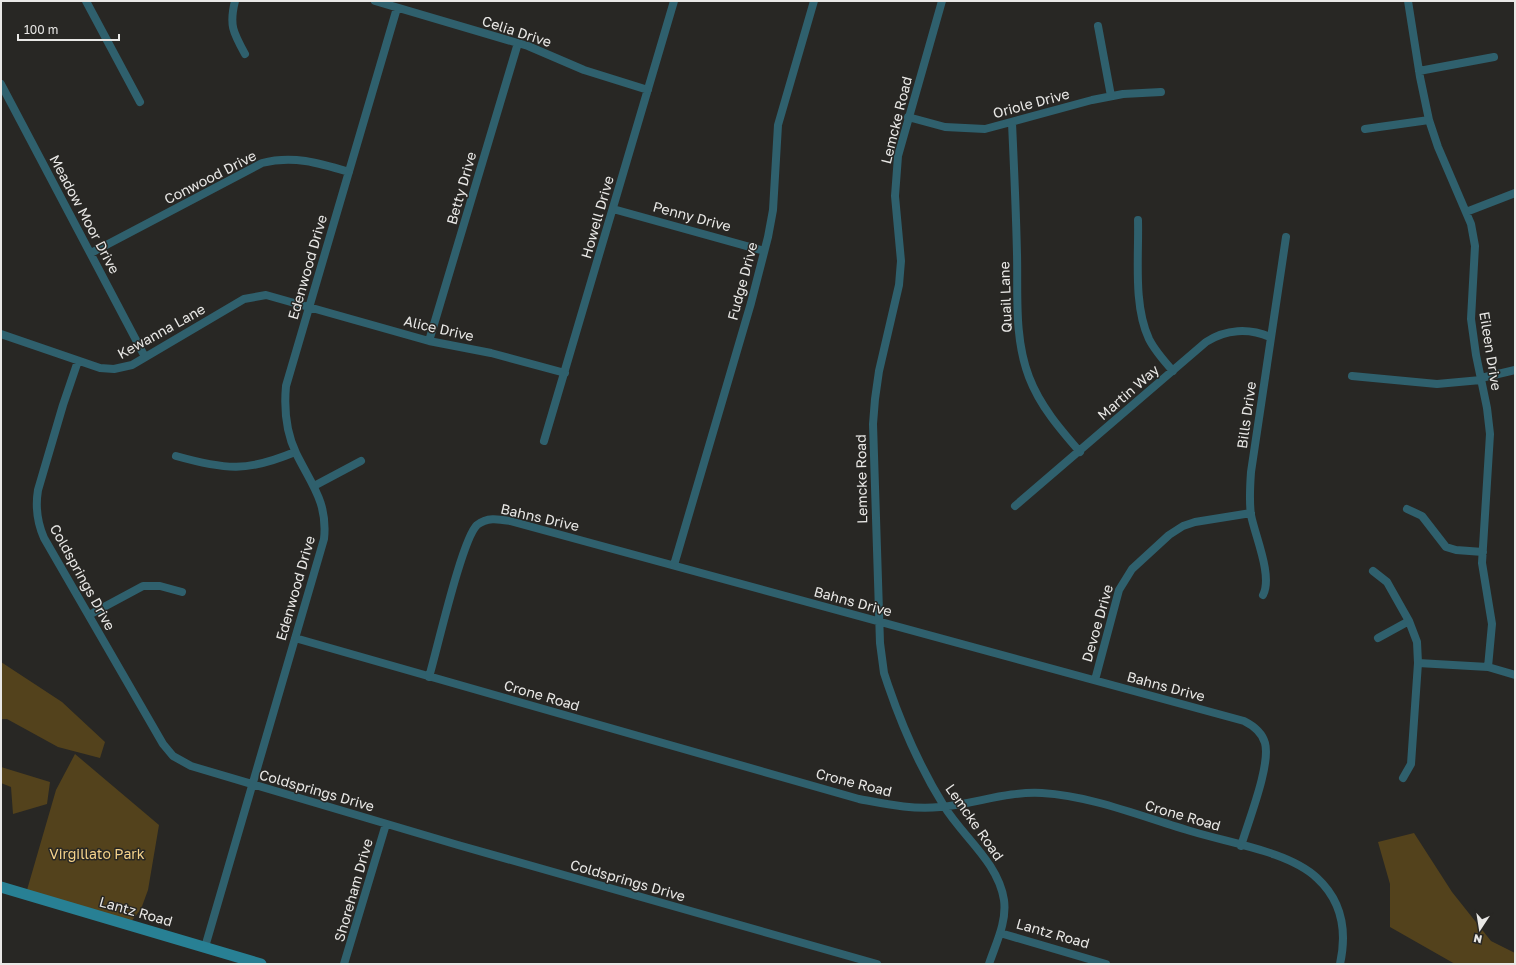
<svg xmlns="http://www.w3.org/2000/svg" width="1516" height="965" font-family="'Golos Text',sans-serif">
<rect width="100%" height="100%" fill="#282724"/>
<path fill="#53421c" d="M1,662l61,40 43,40 -5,16 -42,-11 -51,-28h-6z
M75,754l84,71 -11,65 -7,19 -11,14 -103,-33 29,-100z
M1,767l49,15 -3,22 -34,10 -2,-27 -10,-4z
M1414,833l38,59 39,49 24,12v11h-60l-65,-37v-43l-12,-42z"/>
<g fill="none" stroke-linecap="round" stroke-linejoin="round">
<path stroke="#2f606d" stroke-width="8" d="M86,1l54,101
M235,1c-6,24 -2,31 10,53
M375,1l153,45 56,24 64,20
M942,1l-44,155 -3,40 6,65 -2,24 -20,86 -4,28 -2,25 7,219 4,30 4,12c14,41 33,84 56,121 19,31 54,56 60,94 3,22 -8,43 -15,64
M1408,1l12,76 9,43 9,27 33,77 4,22 -4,73 5,36 11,53 3,26 -8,129 10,61 -4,43
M1098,26l13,70
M1419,71l75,-14
M1,84l144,273
M908,117l37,10 40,2 107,-29 31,-6 38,-2
M1012,123c2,43 4,87 5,131 1,40 -3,84 12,123 11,29 31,52 51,75
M1365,129l64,-9
M613,209l151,42
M1466,212l49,-19
M1138,220c1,36 -5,85 11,119 6,12 15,22 24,32
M91,253l171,-90c31,-8 57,0 87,9
M1,334l99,34 14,1 18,-4 112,-66 22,-4 163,46 62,12 74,20
M429,341l89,-298
M78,361l-15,44 -25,85c-3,18 -1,32 6,48l119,206 10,12 18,10 267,79 419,119
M1352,376l85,8 44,-4
M1481,378l34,-8
M544,441l130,-440
M176,456c50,14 71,16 119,-4
M314,486l47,-25
M1015,506l191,-164c20,-13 43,-14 64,-5
M1407,509l15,7 24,31 10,3 27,2
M674,565l77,-262 17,-66 5,-27 5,-85 36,-124
M1373,571l14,11 22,39 8,21 1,21 -7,101 -8,14
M1263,595c10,-19 -8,-59 -12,-80 -2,-14 -1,-29 0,-43l35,-235
M89,615l54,-29h17l22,6
M295,638l564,161c27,5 54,11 81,8 35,-3 67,-16 102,-14 51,3 103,25 152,39 36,11 96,20 123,46 25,23 30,54 23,86
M1378,638l31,-17
M1418,663l70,4 27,8
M429,677c8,-27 33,-138 48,-152 10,-8 21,-6 33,-4l734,200c10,5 18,11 21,22 6,22 -17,79 -24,103
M1095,680l24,-90 13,-21 37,-34 14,-9 12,-4 56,-9
M1000,933l106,31
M205,947l119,-408c4,-37 -13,-55 -28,-86 -10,-21 -12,-45 -10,-67l111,-378
M344,964l42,-140"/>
<path stroke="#288094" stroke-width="11" d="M1,887l260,77"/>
</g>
<g text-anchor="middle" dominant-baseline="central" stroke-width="3" stroke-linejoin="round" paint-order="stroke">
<g font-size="14" fill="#e9e8e6" stroke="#282724">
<text transform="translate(517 31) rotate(18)">Celia Drive</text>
<text transform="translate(1031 103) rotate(-15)">Oriole Drive</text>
<text transform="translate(896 120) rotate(-76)">Lemcke Road</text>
<text transform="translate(210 177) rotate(-27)">Conwood Drive</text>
<text transform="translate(461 188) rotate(-74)">Betty Drive</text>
<text transform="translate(85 214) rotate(62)">Meadow Moor Drive</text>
<text transform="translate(692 216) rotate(15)">Penny Drive</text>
<text transform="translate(597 217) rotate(-74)">Howell Drive</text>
<text transform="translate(307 267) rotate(-74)">Edenwood Drive</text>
<text transform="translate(742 281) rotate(-75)">Fudge Drive</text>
<text transform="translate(1005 297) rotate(-92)">Quail Lane</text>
<text transform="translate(439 328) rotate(13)">Alice Drive</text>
<text transform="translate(161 331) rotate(-29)">Kewanna Lane</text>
<text transform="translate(1491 351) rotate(81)">Eileen Drive</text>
<text transform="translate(1128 392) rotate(-41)">Martin Way</text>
<text transform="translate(1246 415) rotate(-82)">Bills Drive</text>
<text transform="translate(861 479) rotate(-91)">Lemcke Road</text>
<text transform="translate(540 517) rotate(13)">Bahns Drive</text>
<text transform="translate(83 577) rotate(61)">Coldsprings Drive</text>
<text transform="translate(295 588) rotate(-74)">Edenwood Drive</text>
<text transform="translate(853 601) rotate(15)">Bahns Drive</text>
<text transform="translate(1097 623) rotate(-74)">Devoe Drive</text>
<text transform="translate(1166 686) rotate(15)">Bahns Drive</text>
<text transform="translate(542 695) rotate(16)">Crone Road</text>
<text transform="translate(854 782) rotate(14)">Crone Road</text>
<text transform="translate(317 790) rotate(16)">Coldsprings Drive</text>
<text transform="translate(1183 815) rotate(16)">Crone Road</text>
<text transform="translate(975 822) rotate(55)">Lemcke Road</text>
<text transform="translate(628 880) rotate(16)">Coldsprings Drive</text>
<text transform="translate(353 890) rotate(-74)">Shoreham Drive</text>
<text transform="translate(136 911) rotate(16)">Lantz Road</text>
<text transform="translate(1053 933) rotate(16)">Lantz Road</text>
</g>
<g font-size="14" fill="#f4d28b" stroke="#282724">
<text x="97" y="853">Virgillato Park</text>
</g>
</g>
<rect width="1516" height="965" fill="none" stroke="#e9e8e6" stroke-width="4"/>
<g transform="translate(1480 929) rotate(192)" stroke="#282724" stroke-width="3" paint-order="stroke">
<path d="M0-3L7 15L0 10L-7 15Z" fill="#e9e8e6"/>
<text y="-6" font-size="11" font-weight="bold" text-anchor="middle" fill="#e9e8e6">N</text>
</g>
<path d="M18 34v6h101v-6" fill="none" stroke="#e9e8e6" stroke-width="2"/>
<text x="24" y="34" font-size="12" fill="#e9e8e6" stroke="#282724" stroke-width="3" paint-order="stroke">100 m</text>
</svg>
